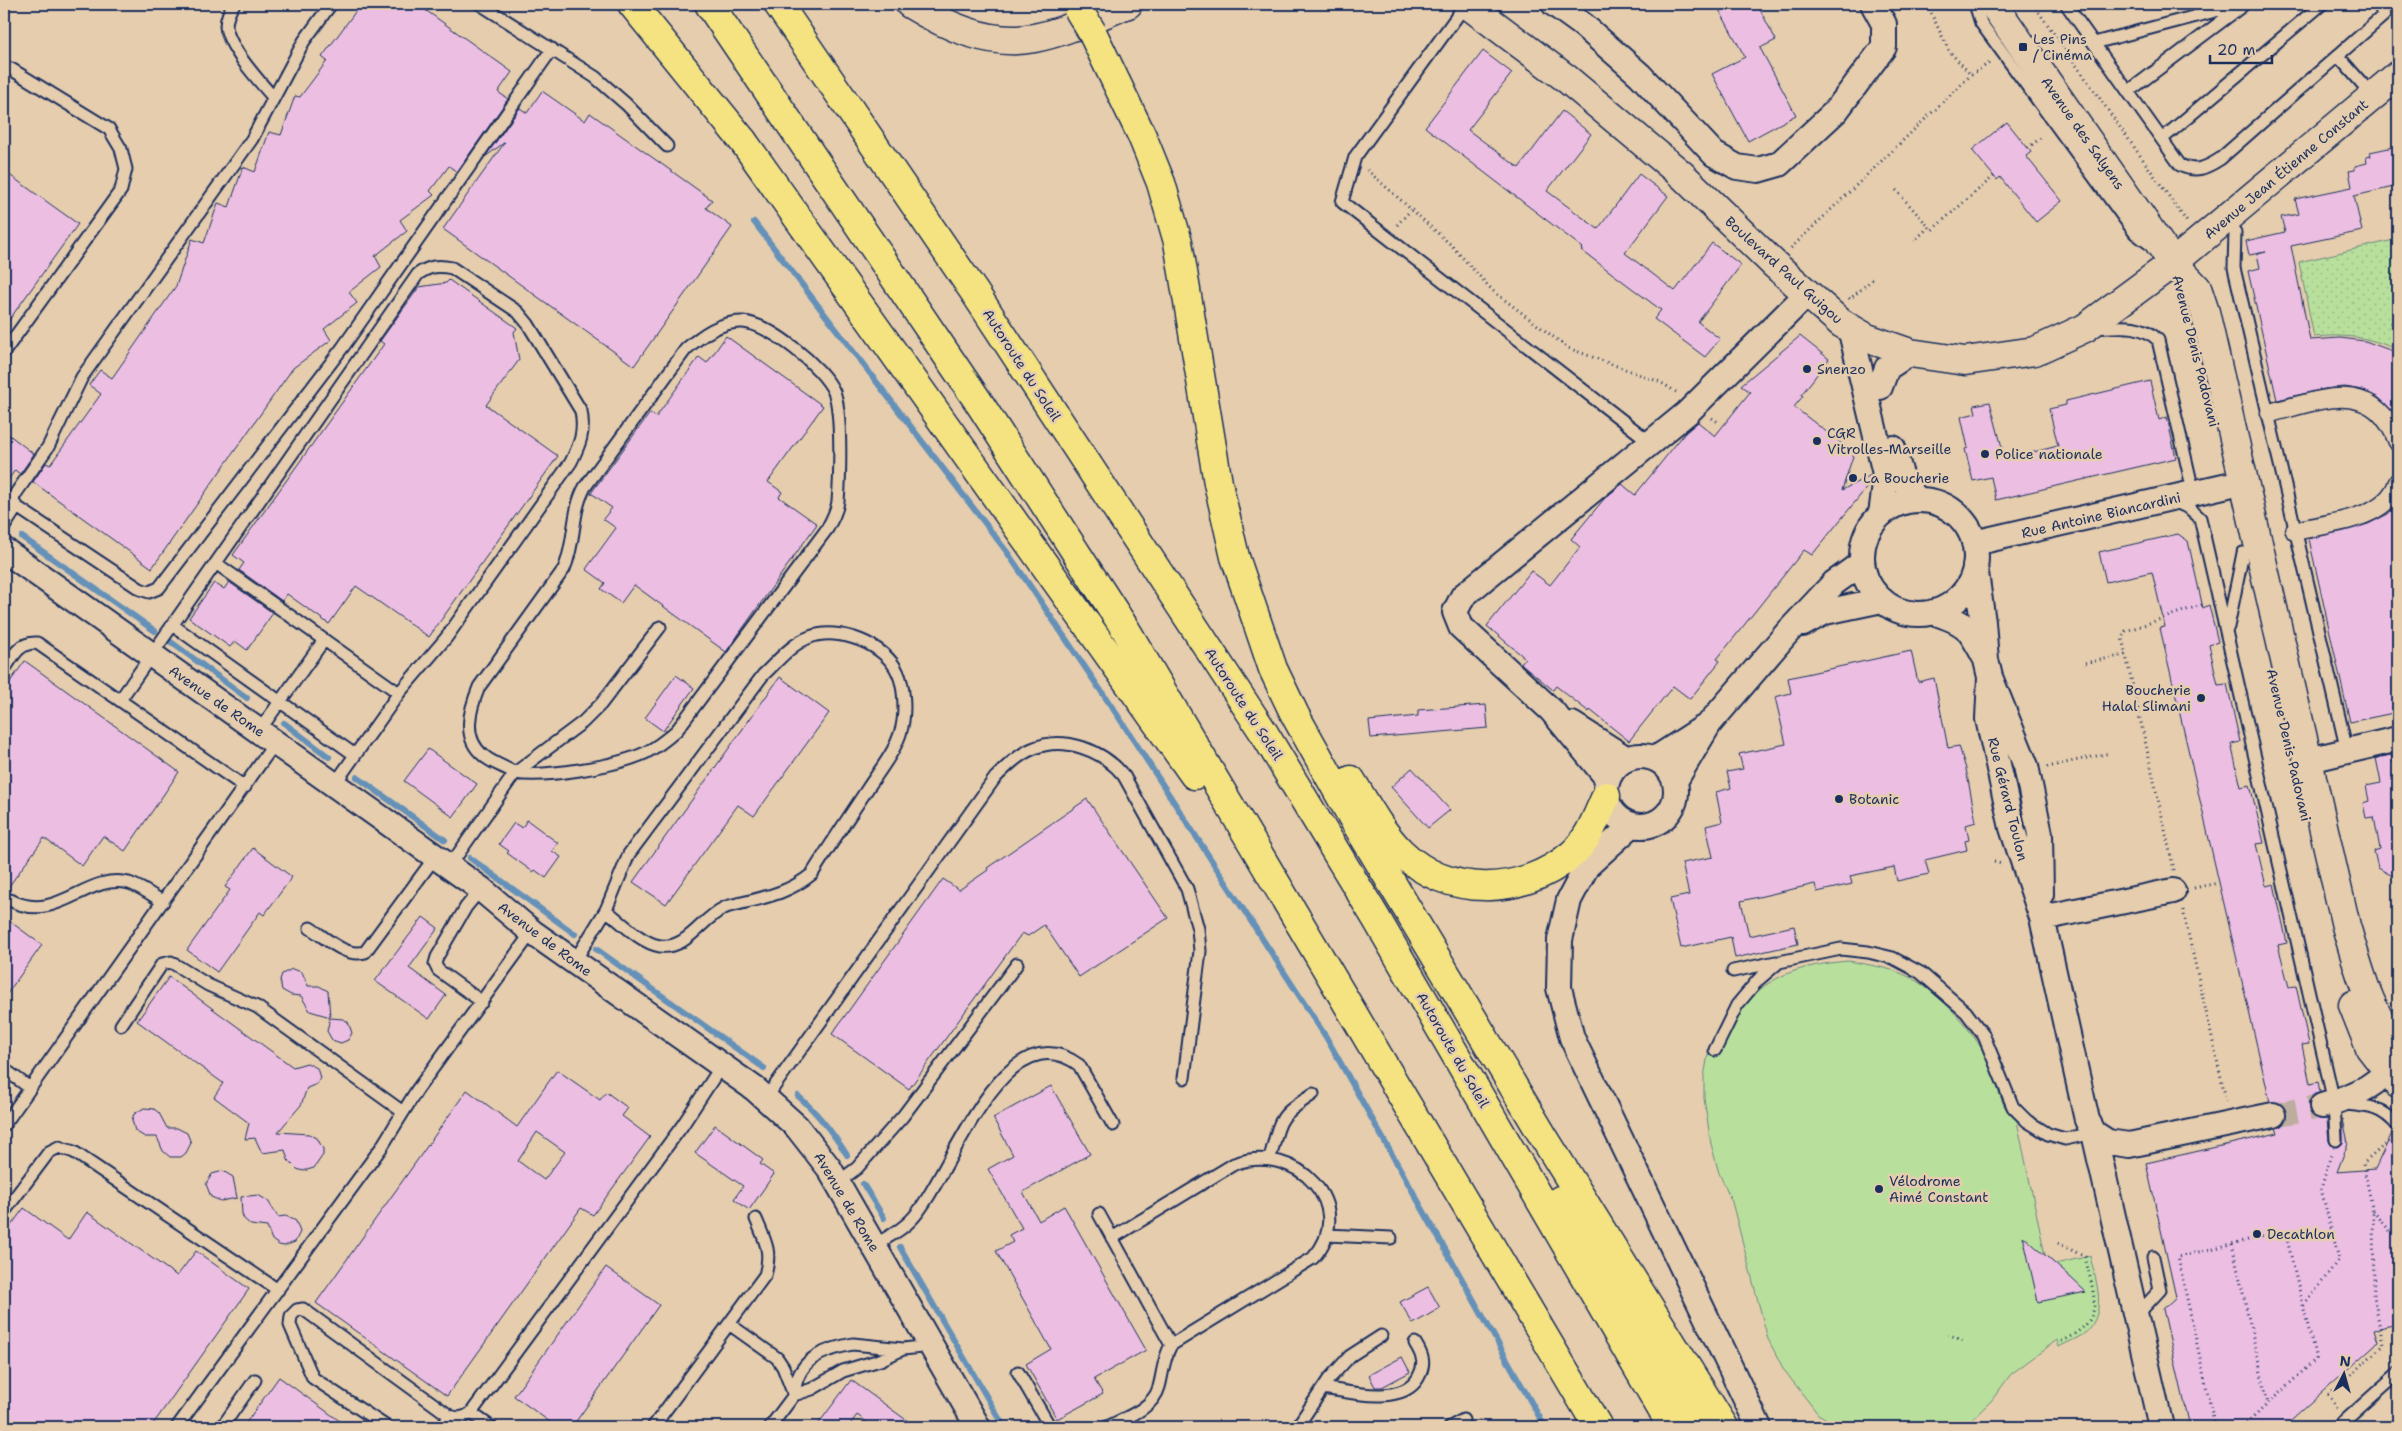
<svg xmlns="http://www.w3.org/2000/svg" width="2402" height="1431" font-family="'Shantell Sans',sans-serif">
<defs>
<pattern id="park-dots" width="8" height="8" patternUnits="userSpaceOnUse" patternTransform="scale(1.25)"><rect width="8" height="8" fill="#b8e09c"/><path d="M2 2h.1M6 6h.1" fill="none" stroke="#9ec089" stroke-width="1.8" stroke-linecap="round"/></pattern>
</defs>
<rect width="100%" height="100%" fill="#e5cdae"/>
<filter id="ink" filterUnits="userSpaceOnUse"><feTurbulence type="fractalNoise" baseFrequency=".02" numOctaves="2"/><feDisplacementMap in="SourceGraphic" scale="10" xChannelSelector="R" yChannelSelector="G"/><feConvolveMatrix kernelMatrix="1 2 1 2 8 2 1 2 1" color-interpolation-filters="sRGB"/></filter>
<g filter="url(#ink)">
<path fill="#b8e09c" stroke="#6a887d" d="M1849,961c19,4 39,6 56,14 34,15 74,60 87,95 6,17 9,40 25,51l28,134 10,9 35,-8c5,23 17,51 -1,73 -6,8 -22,13 -30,18l-2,-7 -46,34 -20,27 -27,26h-124l-22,-13 -34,-44 -16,-31 -36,-137 -13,-29 -8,-29 -7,-46v-21l5,-28 13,3c19,-67 63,-86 127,-91z"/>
<path fill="url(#park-dots)" stroke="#6a887d" d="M2398,239v111c-29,-13 -52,-16 -84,-13l-15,-75z"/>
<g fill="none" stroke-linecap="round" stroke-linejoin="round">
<path stroke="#6591b9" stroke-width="6" d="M754,222l253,330 113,167 206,318 219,390
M22,537l133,94
M171,642l76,56
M284,723l45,34
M357,777l88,63
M470,858l105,76
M596,949l168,119
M798,1096c20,17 35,37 49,59
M863,1184l21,34
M900,1247l104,180"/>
</g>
<path fill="#ebbee2" stroke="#1b2f5e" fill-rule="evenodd" d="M361,4h56l95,68 -14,20 10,7 -51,73 -8,-6 -19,25 4,4 -34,25 7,11 -32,25 6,11 -32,25 8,11 -33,26 7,11 -38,28 -141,200 -119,-86 13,-19 4,2 51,-71 -12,-9 11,-15 12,8 64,-92 16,-47 12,4 14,-40 11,4 14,-40 12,5 14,-40 12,3 14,-39 5,1 27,-36 -5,-4z
M1716,4h41l19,36 -16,8 36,67 -48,26 -36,-67 33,-17z
M1483,51l29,22 -44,57 51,38 43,-57 29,23 -44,57 51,38 41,-55 29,22 -43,57 50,38 37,-48 29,22 -43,57 22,17 -15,18 -51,-38 7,-9 -80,-60 2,-2 -158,-121z
M542,91l43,30 5,-8 122,87 -6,8 26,19 -98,139 -191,-137 62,-87 -20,15 35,-49 7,5z
M2007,122l24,30 -5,4 36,45 -26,21 -36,-45 -3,3 -25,-30z
M2398,146v40l-44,10 8,35 -71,15 19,94 30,-2 25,3 33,12v66l-19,-21 -17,-8 -17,-3 -21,2 -47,11 -29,-129 12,-3 -3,-14 9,-2 -17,3 -3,-14 39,-9 -4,-15 18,-3 -4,-15 57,-12 -3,-16 6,-1v-4l12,-3 -1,-6 5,-1 -1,-4z
M4,171l74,53 -74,103z
M449,280l68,48 -3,4 5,28 -33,45 72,51 -129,181 -73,-51 -27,38 -42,-30 -5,7 -43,-31 5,-7 -11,-8 151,-211 -4,-3 39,-54 27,-4z
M726,336l97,70 -55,76 14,10 -3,5 38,27 -91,128 -92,-67 -13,18 -20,-14 4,-6 -19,-14 30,-41 -13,-9 9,-11 -21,-15 59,-80 6,4 43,-60 8,6z
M1800,336l29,23 -28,36 2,1 -9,11 60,46 -12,37 29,-15 1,6 -60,74 -8,-5 -87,109 3,2 -30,38 -17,-13 -44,55 -39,-31 -1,2 -33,-26 -3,4 -30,-25 -2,-2 4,-5 -38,-32 44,-55 19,14 30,-38 -9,-8 33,-40 18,-15 13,11 50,-62 13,-11 17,14 35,-44 -9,-7z
M2150,381l9,39 8,-3 9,41 -180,42 -5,-23 -18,4 -8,-32 3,-1 -7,-31 15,-4 -2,-8 16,-3 15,57 53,-13 -9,-37 17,-4v-4z
M4,431l30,23 -14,20 -5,-4 -11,16z
M2398,503v209l-48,10 -41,-183 59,-15 20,-10z
M2178,534l10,7 15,67 6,-3 9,37 -9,3 9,40 9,-1 13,58 -9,2 10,43 9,-2 14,58 -8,1 10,42 8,-2 13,59 -9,2 11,42 7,-1 13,58 -7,1 8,39 8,-2 2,10 -8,5 -3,7v7l10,8h8l2,22 4,6 7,-1 3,-3v-24l5,24 -11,29 38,-3 18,-38 5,2v191l-24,5 4,13 -95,85h-93l-27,-118 13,-12 -30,-134 132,-30 -2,-5 10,-8v-7l-3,-7 -13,-4 -110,-474 5,-1 -13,-55 -46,10 -7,-30z
M229,582l44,31 -26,37 -12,-9 -5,6 -41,-29 25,-35 10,6z
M1911,651l7,31 16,-4 14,70 11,-2 7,23 10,53 -10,3 3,15 -4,1 2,9 -42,10 4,14 -32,7 -3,-14 -44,9 2,8 -35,8 -2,-8 -74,17 8,35 45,-10 4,18 -63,14 -4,-21 -50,11 -11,-49 19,-4 -7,-32 31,-6 -7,-31 16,-4 -6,-30 15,-4 -4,-16 16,-3 -4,-15 47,-10 -11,-47 16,-4 -3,-15z
M25,661l154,111 -54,79 -22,-15 -21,30 -38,-28 -40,55v-203z
M676,675l18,13 -31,43 -18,-13z
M780,677l49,36 -75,103 -16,-11 -72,99 -33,-22z
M1486,705l2,23 -117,10 -2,-17 49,-5v-6z
M428,749l49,35 -24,33 -49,-36z
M2391,755l2,8 5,-1v117l-20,-11 -4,-17 6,-2 -6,-32 -8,1 -3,-15 6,-2 -3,-15 15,-3 -5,-25z
M1412,768l38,42 -22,18 -37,-41z
M1087,799l81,119 -89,59 -35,-52 -16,11 -6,-3 -113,156 -77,-55 111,-155 16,11 29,-20 -1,-2z
M527,820l31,23 -6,8 9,6 -15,21 -11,-8 -2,2 -26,-19 2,-2 -10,-7 15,-21 8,5z
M253,848l39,29 -28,38 -4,-3 -43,60 -30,-22 43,-60 -5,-3z
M4,917l38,28 -38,53z
M423,917l15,11 -29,40 37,27 -17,24 -54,-38z
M292,969l10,3 6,14h11l9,5 2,26 -20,-6 -9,-15 -10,-1 -9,-5 -2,-10 2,-6z
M169,977l124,90 14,-4 10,5 3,10 -3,6 -10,4 -6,17 -23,27 31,2 8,4 6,11v6l-9,13 -11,3 -6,-2 -9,-9 -3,-10 -23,3 -7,-15 -10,1 4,-16 -35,-26 9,-14 -86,-62z
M330,1018l13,1 5,3 4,11 -4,7 -7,3 -9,-3 -5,-9z
M557,1070l43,30 6,-8 22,16 -6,8 28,21 -57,78 -12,-7 -134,188 -131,-93 151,-213 50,37zM537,1132l28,20 -21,28 -26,-19z
M1051,1086l39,68 -67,38 16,29 25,-15 3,5 79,139 -52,29 9,15 -46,25 -31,-55 25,-15 -55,-98 17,-9 -4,-7 13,-7 -34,-59 25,-14 -20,-37z
M144,1108l10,1 5,4 8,15h10l10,5 4,10 -5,10 -5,4h-11l-7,-6 -6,-14h-12l-10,-6 -3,-11 2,-6z
M715,1125l48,35 -3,4 14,10 -25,36 -15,-11 9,-13 -48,-33z
M223,1171l10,6 4,21 -16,3 -10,-4 -5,-13 6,-10z
M258,1195l10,6 10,16 8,-1 10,5 4,11 -5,10 -11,4 -5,-1 -7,-5 -5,-13 -16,-2 -7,-6 -2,-5 -1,-17z
M24,1208l44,32 19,-28 90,64 19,-25 53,38 -98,138h-147v-192z
M2023,1236l47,41 16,15 -48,10z
M606,1267l53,38 -87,122h-15l-43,-31z
M1428,1287l12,21 -27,16 -13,-22z
M1402,1357l8,15 -28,15h-7l-6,-12z
M279,1377l69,50h-105z
M851,1380l65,47h-42l-17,-12 -9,12h-32z"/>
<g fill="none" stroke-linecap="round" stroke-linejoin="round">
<path stroke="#bdad9e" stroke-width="24" stroke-dasharray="24 12" stroke-linecap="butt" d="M2273,1115l49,-9"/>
<defs>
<path id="service" d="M234,4c-4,5 -8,15 -8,22 2,21 33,55 47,71
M480,4l115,73 31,27 41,42
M1466,4l-111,153 -13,45 308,240
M1975,4l6,19 154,210 12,9
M2066,4l114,161c16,8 26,3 40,-6l164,-144 -6,-11
M2094,43l148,-39
M2338,56l35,40
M4,67l7,2 98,60 12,20 5,20 -5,21 -117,162
M2129,91l113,-85
M2162,139l160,-135
M2225,220l10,12 -1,36 113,483
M2094,328c24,-1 46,-6 64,12l36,155
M2173,501l16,7 11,10 134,584 2,38
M17,507l-4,-5 1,-6 34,-49 34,-70 170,-238 52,-98 27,-37
M4,527l13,-20 123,82 9,3 10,-4 184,-241 209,-298
M217,564l182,129
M174,626l181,129
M2228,627l15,-74
M4,670c9,-14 15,-28 33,-27l208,144
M120,700l298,-426c12,-8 20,-9 34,-6l66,44 10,12 53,87c4,21 -1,33 -10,51l-125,176 -47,55 -65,92
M259,731l65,-91
M449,867l66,-94c30,5 102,-7 130,-20 12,-6 22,-14 32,-23l150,-201c5,-9 10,-18 11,-28 2,-23 4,-89 -4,-109 -11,-25 -64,-68 -91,-70 -22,-1 -41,13 -57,27l-101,138c-14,25 -9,55 -21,82l-85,118c-9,22 -18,51 5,69 8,7 21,11 31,17l68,-51 18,-18 59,-77
M481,889l-15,18 -29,50 -2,7 3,6 44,32
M10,900c48,25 76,-28 119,-17 12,4 23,12 34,19
M310,928c16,10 36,30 55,24l70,-95
M574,962l32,-52 23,-56 134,-179c14,-13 28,-31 47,-38 28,-11 76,7 88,36 6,13 7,34 5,48 -3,25 -22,47 -35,67 -19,29 -38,57 -56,86 -21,17 -41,22 -66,28 -7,2 -16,3 -22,6 -22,10 -37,42 -64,38 -19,-3 -39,-24 -54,-36
M1733,971l43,-9
M121,1025l41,-61 9,-2 37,23 49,22 146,105
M1715,1050l22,-45 21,-25 21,-18 62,-13 27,3 25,6 28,15 45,39 18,24 29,71 14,14 21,13 17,5 29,-6
M4,1069l26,19
M766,1098l229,-320c11,-11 23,-23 37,-29 32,-14 71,1 92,27l63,113 11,40 2,22 -16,127
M2346,1104c24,2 36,3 52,22
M4,1125l271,-382
M1270,1158c11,-41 7,-40 43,-64
M837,1183l20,-15 46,-52 114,-152
M4,1212l45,-60 10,-5 15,5 204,138
M1099,1214l72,131
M1327,1235l64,3
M873,1246c13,-8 28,-15 38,-26 39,-39 90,-212 168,-155l34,60
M2136,1316l24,-26 -7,-33
M729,1324l48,34 6,9 11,28 -24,32
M853,1344l50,5 -23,11 -37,11 -31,18 -18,6c3,-35 27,-45 59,-51z
M903,1349l28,-3
M1018,1372l32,55
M1323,1388c26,4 79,18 95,-10 8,-14 5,-22 -3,-35
M471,1413l20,14
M177,1427l204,-279 36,-58 115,-158
M222,1427l33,-47
M387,1427l-74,-49 -23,-53 1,-9 6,-6 6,-1 147,107c9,3 14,2 21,-3l211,-287 40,-61
M442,1427l8,-11
M653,1427l112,-152c7,-24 0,-34 -9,-56
M1107,1427c18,-9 46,-18 52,-40 4,-14 4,-28 12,-42l142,-87c46,-51 -17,-117 -79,-94l-122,74
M1297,1427l32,-48 21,-23 31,-20
M1450,1427l13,-7
M2338,1427l60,-54"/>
<path id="pedestrian" d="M2270,413c51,-13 103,-37 128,29
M2295,531c33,-8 92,-11 103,-49"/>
<path id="minor" d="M1554,4l29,21 57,50 74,79 23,13 21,3 21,-6 57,-53 48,-64v-23l-11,-20
M1850,328l36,150 -5,36
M1880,387l7,-19 23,-15
M1893,448l9,30 15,22
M1862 557a57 57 0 1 1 114 0a57 57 0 1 1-114 0Z
M1974,543l254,-58
M4,550l477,339 51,43 223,157 42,38 32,41 149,259
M1975,566l8,56 3,38 4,17 36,89 14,68 1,60
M1933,612c33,11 35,14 51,44
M1803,624l22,-12 57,-12
M1990,677l-2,42 24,109 30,90 45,202 7,13 67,294
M1572,724l55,35
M1606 791a35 35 0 1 1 70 0a35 35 0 1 1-70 0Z
M1655,759l48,-31
M2309,760l89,-21
M1608,779l-56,-68 -91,-84 -6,-15 8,-16 224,-183 120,-119
M1675,781l34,-57 78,-91 47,-50 28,-20
M1632,825l-45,41 -18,34 -9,40 -1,48 13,50 187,389
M2042,918l131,-27
M2322,1106c23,-7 72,-24 71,-53
M2094,1133l14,9 21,3 144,-30"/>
<path id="tertiary" d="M910,4c36,22 81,43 124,34 32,-6 63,-22 94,-34
M1467,4l100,75 115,96 92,89 67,59 26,15 43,15 55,8 70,-10 50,-23 88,-65 225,-188"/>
<path id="secondary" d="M1993,4l180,259 24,25 8,24 141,614c13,43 23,87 52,121
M2353,1005l17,43 28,36"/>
<path id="primary" d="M632,4l111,137
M1092,32l50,104 19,47 17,59 40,241 17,74 38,112 22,46 56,100 192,321 181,291
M1351,780c15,24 30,52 50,72 47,46 121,44 170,3 18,-15 26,-39 35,-59"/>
<path id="motorway" d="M709,4l269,397 148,229 472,797
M778,4l197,289 289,440 112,185 296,509
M743,141l451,634
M1560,1200l143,227"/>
</defs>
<use href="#service" stroke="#1b2f5e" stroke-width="15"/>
<use href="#pedestrian" stroke="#1b2f5e" stroke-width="21"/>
<use href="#minor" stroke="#1b2f5e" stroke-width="28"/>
<use href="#tertiary" stroke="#1b2f5e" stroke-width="31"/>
<use href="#secondary" stroke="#1b2f5e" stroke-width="31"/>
<use href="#primary" stroke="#1b2f5e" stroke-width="31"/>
<use href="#motorway" stroke="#1b2f5e" stroke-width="31"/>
<path stroke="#1b2f5e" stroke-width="3" stroke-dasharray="1 4" stroke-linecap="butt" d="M1927,4l22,47 22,24
M2033,4l154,218
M2028,148l15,-12
M1367,170l83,74 43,47 75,57 92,34 16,10
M1896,190l33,37 -15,14
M1397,225l14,-15
M1929,227l3,3 62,-54
M1791,248l180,-173 20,-13
M1849,298l1,1 25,-22
M2398,314l-6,9 2,10 4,3
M1712,418l6,4
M2085,663l40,-8
M2047,767l63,-14
M1994,862l8,2
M2174,870l-52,-232 4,-7 78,-27
M2194,888l24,-5
M2183,910l44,194
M2373,1211l18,21
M2058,1243l27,14c11,46 21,63 -27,86
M2232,1244l36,160
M2304,1306l35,-47 -18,-70 10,-34
M1948,1334l18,8
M2337,1408l-8,-13 54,-50 -9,-49 -1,-85 -10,-47 28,-25
M2215,1427l-37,-170 107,-26 31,128 -73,68"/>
<use href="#service" stroke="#e5cdae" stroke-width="11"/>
<use href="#pedestrian" stroke="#e5cdae" stroke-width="18"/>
<use href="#minor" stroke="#e5cdae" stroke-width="24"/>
<use href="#tertiary" stroke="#e5cdae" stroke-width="28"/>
<use href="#secondary" stroke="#e5cdae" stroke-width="28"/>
<use href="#primary" stroke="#f5e382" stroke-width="28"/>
<use href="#motorway" stroke="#f5e382" stroke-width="28"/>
<defs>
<path id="primary-bridge" d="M1078,9l14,23"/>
</defs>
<use href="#primary-bridge" stroke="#1b2f5e" stroke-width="31" stroke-linecap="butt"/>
<use href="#primary-bridge" stroke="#f5e382" stroke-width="28"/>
</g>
</g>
<g fill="#1b2f5e" stroke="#e5cdae" stroke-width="2">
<rect x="2018" y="42" width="10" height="10" rx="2.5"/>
<circle cx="1807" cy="369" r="5"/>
<circle cx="1817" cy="441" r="5"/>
<circle cx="1985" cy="454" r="5"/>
<circle cx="1853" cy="478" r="5"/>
<circle cx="2201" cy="698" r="5"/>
<circle cx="1839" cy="799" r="5"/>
<circle cx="1879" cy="1189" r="5"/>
<circle cx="2257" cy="1234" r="5"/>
</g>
<g text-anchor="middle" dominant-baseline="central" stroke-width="5" stroke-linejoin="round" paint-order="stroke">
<g font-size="14" fill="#1b2f5e" stroke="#e5cdae" text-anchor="start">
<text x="2033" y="39">Les Pins<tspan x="2033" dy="16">/ Cinéma</tspan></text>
<text x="1817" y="369">Snenzo</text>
<text x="1827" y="433">CGR<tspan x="1827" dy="16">Vitrolles-Marseille</tspan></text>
<text x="1995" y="454">Police nationale</text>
<text x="1863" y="478">La Boucherie</text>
<text x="2191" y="690" text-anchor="end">Boucherie<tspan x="2191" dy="16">Halal Slimani</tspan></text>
<text x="1849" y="799">Botanic</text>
<text x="1889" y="1181">Vélodrome<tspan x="1889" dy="16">Aimé Constant</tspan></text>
<text x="2267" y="1234">Decathlon</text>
</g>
<g font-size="14" fill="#1b2f5e" stroke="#e5cdae">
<text transform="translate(2083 133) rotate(55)">Avenue des Salyens</text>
<text transform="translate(2286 169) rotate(-40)">Avenue Jean Étienne Constant</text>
<text transform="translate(1784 270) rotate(42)">Boulevard Paul Guigou</text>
<text transform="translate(2196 351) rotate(76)">Avenue Denis Padovani</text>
<text transform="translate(1022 365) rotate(57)">Autoroute du Soleil</text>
<text transform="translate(2101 515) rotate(-13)">Rue Antoine Biancardini</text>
<text transform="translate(217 701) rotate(35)">Avenue de Rome</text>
<text transform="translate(1244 704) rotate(57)">Autoroute du Soleil</text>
<text transform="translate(2289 745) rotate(77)">Avenue Denis Padovani</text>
<text transform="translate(2008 799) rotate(76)">Rue Gérard Toulon</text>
<text transform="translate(545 939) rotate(37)">Avenue de Rome</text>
<text transform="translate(1453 1050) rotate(60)">Autoroute du Soleil</text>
<text transform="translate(847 1202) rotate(59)">Avenue de Rome</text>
</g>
</g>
<rect width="2402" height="1431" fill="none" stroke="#e5cdae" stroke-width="20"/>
<rect x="10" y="10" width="2382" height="1411" fill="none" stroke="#1b2f5e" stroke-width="2" filter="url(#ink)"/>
<g transform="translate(2344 1374) rotate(6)" stroke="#e5cdae" stroke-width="4" paint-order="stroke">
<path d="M0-4L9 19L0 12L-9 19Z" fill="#1b2f5e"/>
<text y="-8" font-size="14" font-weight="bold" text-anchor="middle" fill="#1b2f5e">N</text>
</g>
<path d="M2210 55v8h62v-8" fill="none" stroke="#1b2f5e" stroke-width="2.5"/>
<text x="2217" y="55" font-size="15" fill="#1b2f5e" stroke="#e5cdae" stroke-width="4" paint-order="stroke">20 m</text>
</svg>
